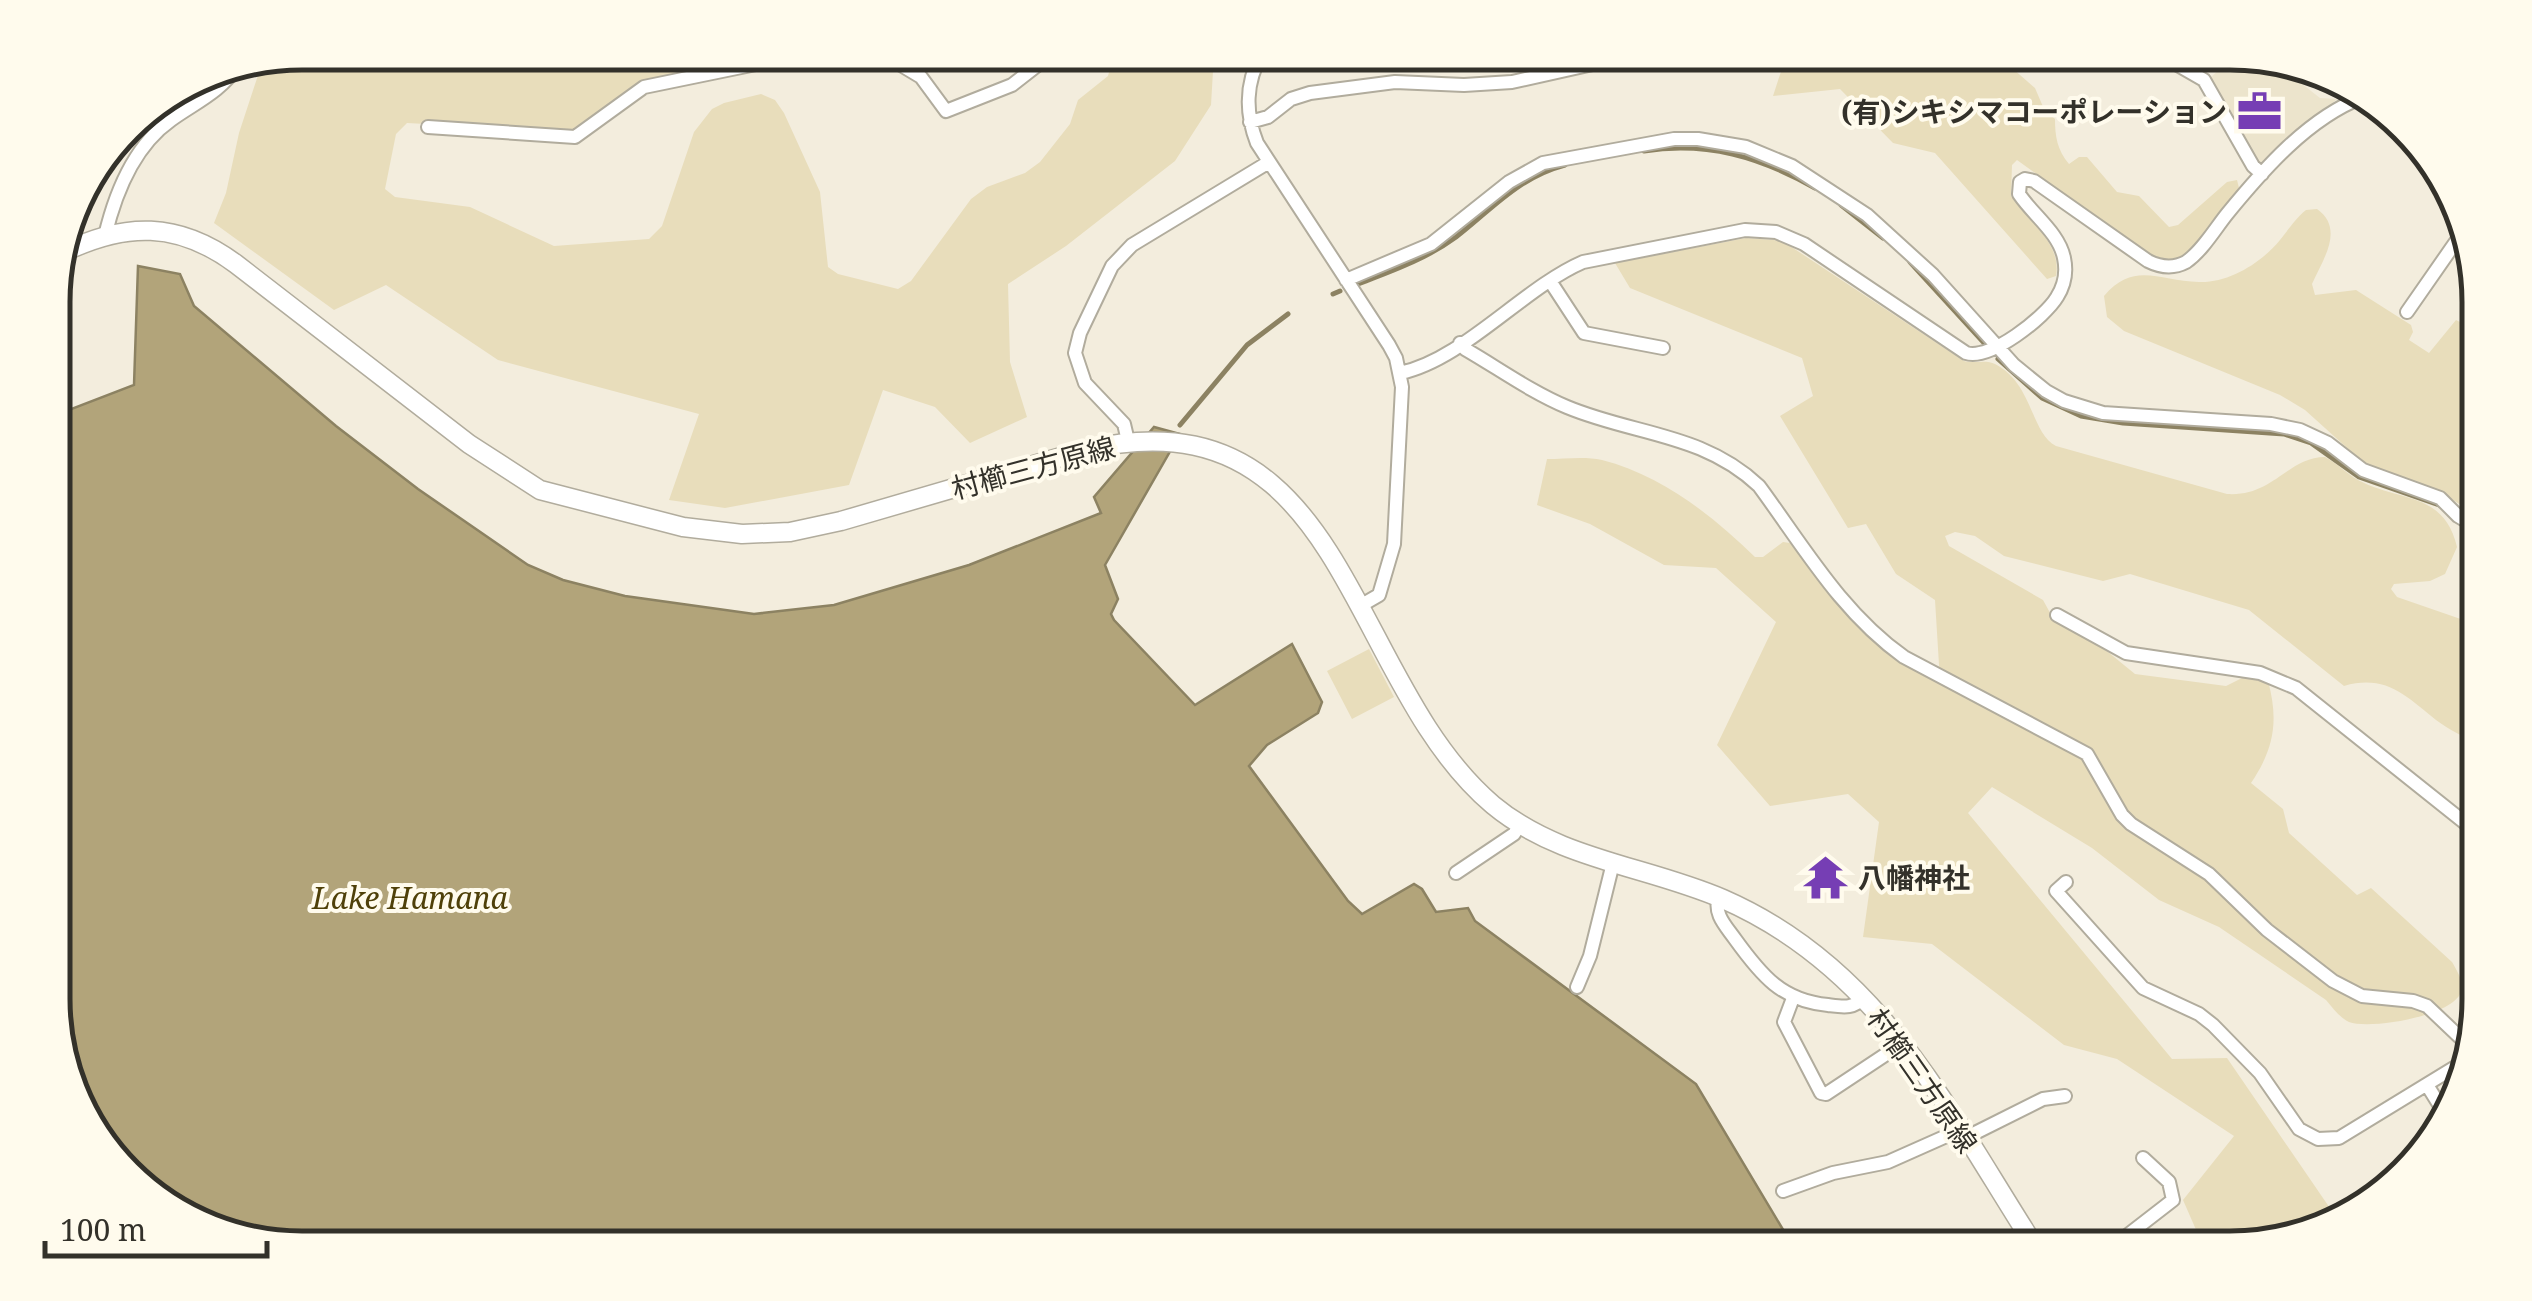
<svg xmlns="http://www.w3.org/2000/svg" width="2532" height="1301" font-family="'Noto Serif','Noto Sans JP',serif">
<rect width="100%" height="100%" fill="#f3eddd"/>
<path fill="#ece4cc" d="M2236,54l39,9 45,35 17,1 -75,66h-4l-49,-86z"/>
<path fill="#e8ddbb" d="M302,53h474l-134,29 -68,50 -167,-9 -11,11 -11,55 10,8 75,10 84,39 95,-7 13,-13 32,-94 18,-23 12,-6 37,-9 14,6 9,13 36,79 8,75 10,7 60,15 13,-8 60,-82 16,-12 38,-14 15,-11 30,-38 8,-24 30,-24 6,-23h108l-9,18 -2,34 -36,56 -109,85 -58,38 2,78 17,55 -57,26 -35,-36 -52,-17 -34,95 -124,23 -56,-8 30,-86 -201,-54 -112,-75 -52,25 -120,-87 12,-30 13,-60 24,-73z
M1787,53h208l40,35 9,21 11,10c0,17 2,31 14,45l10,-7h8l30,35 22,4 30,31 9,-2 49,-43 10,-2 2,8c-9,17 -47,68 -64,72 -9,2 -16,0 -24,-4l-134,-96 -5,5 -1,31c17,25 51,47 45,80l-9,3 -112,-126 -42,-10 -53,-54 -67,7z
M2317,209c28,20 6,50 -5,75l3,11 41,-5 55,35 2,7 -4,8 20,13 27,-33 22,11v185l-39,-25 -73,-26 -61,-55 -25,-15 -156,-64 -17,-14 -3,-21c31,-36 56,-14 95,-14 30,1 62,-19 81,-42 9,-11 15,-21 26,-30z
M1746,238l28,2 13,4 177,117c10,3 22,-2 31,3 38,19 36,70 61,82l171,48c46,3 61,-37 98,-37 12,6 21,16 33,23 41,22 86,11 99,67l-12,27 -15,7 -36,3 -3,5 6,8 81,28 1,120c-14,-8 -30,-15 -43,-25 -30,-24 -50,-46 -92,-34l-95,-76 -119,-36 -27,7 -99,-25 -29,-20 -20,-4 -10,4 4,10 94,54 11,20 54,32 27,22 91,12 20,-10 22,5c11,40 6,68 -17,102l32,26 6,24 68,62 14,-7 81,74c5,9 12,19 9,30 -8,24 -91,38 -112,30 -10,-5 -16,-14 -23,-22l-107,-73 -60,-27 -67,-52 -100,-61 -24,26 204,246 55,-1 109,159 -90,31h-42l-21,-48 51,-64 -117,-77 -53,-14 -132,-101 -69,-7 16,-115 -31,-28 -78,12 -53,-61 59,-123 -60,-54 -52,-3 -74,-41 -53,-19 10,-46c17,0 38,-3 55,1 59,15 110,55 153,97h8l20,-15 7,1 74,90 37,28 39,20 -5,-81 -39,-26 -30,-50 -18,4 -68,-112 33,-20 -11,-38 -172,-70 -15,-25z
M1369,649l25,48 -42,22 -25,-48z"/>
<path fill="#b2a47a" stroke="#8c8262" stroke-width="2.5" d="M138,266l42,8 14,32 142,120 82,63 110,76 35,15 62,16 129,18 80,-9 135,-40 132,-52 -7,-16 60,-70 26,7 -75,131 13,34 -7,15 3,6 81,85 97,-61 30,58 -4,11 -51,32 -18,21 99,135 14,13 52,-30 8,5 14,23 32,-4 7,13 221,163 98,164h-1492l-110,-25 -88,-73 -49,-118 -2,-616 81,-31z"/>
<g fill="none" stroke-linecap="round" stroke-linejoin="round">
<path stroke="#8c8262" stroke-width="5" d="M1644,151c63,-10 116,6 171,37
M1841,205l42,33
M1910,262l76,83
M1358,284c34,-13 68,-25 98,-47 36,-28 63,-60 109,-72
M1333,294l7,-3
M1998,359l44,39 39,18 42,7 161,11 27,9 48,34 83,29
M1180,425l67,-80 41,-31"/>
<defs>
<path id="minor" d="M881,53l40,24 25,34 66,-26 32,-25 -6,-7
M1262,53c-17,30 -17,59 -5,90l132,202 7,13 6,29 -8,157 -15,51 -19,11
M2157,53l47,27 49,86 9,8
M1250,122l18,-5 23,-18 19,-6 85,-11 69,3 48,-3 130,-29
M428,127l147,10 69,-50 112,-23 36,-11
M105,236c10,-42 29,-90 66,-116 25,-18 50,-28 67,-55
M1346,280l85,-36 78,-62 34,-19 131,-24h24l48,8 46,19 75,49 66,60 81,90 32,26 18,10 39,12 168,11 29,6 28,13 35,27 77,28 18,18 20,12
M1550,281l34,52 79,15
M2407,312l55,-79
M1460,343l5,6c33,19 66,43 102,58 67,28 136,26 192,79 45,61 82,126 145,171l183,97 35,61 9,9 78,50 58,56 66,51 29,15 51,5 14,5 42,40
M1400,373c63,-13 123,-85 183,-111l162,-32 31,2 28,12 162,109c24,8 79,-36 91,-56 7,-11 10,-25 7,-39 -5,-25 -31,-43 -45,-64l1,-12 5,-3 9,2 114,80c12,6 25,8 38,1 16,-11 29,-33 41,-48 36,-44 81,-96 136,-117
M1128,441l-4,-17 -39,-41 -10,-30 5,-20 32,-67 20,-21 137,-83
M2057,615l69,38 134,20 36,15 183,146
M1456,873l58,-39 6,-9
M2066,882l-10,9 87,97 56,26 14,11 47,48 39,56 19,10 21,-1 126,-77
M1719,897c-6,17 7,29 16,42 26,36 47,62 93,66 16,2 25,4 37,-8
M1577,987l13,-31 23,-93
M1793,998l-9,24 37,71 5,1 77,-51
M2427,1085l20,32
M1965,1138l78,-39 22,-3
M1783,1191l50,-18 55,-11 72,-32
M1997,1248l27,-17
M2111,1248l62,-48 -4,-18 -26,-24"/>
<path id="secondary" d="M62,253c63,-31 116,-32 174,11l233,180 71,46 143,37 59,7 48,-2 51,-11 244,-71c263,-62 259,229 408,355 66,55 154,61 230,94 158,69 224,211 313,349"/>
</defs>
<use href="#minor" stroke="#b1ac9d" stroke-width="16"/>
<use href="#secondary" stroke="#b1ac9d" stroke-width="21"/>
<use href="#minor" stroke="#fff" stroke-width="12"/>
<use href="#secondary" stroke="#fff" stroke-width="18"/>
</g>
<defs>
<symbol id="office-bare" viewBox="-9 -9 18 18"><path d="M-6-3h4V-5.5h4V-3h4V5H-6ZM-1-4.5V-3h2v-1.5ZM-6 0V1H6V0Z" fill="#763eb4" stroke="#fffbed" stroke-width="2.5" paint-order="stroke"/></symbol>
<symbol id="temple-bare" viewBox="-9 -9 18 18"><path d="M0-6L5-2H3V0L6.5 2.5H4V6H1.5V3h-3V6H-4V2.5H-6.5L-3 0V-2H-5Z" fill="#763eb4" stroke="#fffbed" stroke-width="2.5" paint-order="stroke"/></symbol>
</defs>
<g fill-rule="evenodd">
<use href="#office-bare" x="2228" y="80" width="63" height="63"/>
<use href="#temple-bare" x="1794" y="846" width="63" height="63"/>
</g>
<g text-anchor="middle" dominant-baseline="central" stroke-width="8" stroke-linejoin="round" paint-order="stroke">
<g font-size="28" font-weight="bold" fill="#33312a" stroke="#fffbed" text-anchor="end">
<text x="2227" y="111">(有)シキシマコーポレーション</text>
<text x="1858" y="877" text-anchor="start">八幡神社</text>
</g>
<g font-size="28" fill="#33312a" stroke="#fffbed">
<text transform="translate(1033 467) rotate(-15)">村櫛三方原線</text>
<text transform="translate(1923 1080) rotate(55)">村櫛三方原線</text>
</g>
<g font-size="30" font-style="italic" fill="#4f4009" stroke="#fffbed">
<text x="410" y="897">Lake Hamana</text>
</g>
</g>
<path d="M0 0H2532V1301H0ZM302 70H2230A232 232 0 0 1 2462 302V999A232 232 0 0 1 2230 1231H302A232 232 0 0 1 70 999V302A232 232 0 0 1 302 70Z" fill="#fffbed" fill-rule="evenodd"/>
<path fill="none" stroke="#33312a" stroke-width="5" d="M302 70H2230A232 232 0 0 1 2462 302V999A232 232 0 0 1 2230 1231H302A232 232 0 0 1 70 999V302A232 232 0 0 1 302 70Z"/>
<path d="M45 1241v15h222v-15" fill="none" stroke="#33312a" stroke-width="5"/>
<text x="60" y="1241" font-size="30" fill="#33312a" stroke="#fffbed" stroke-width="8" paint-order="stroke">100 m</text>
</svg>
